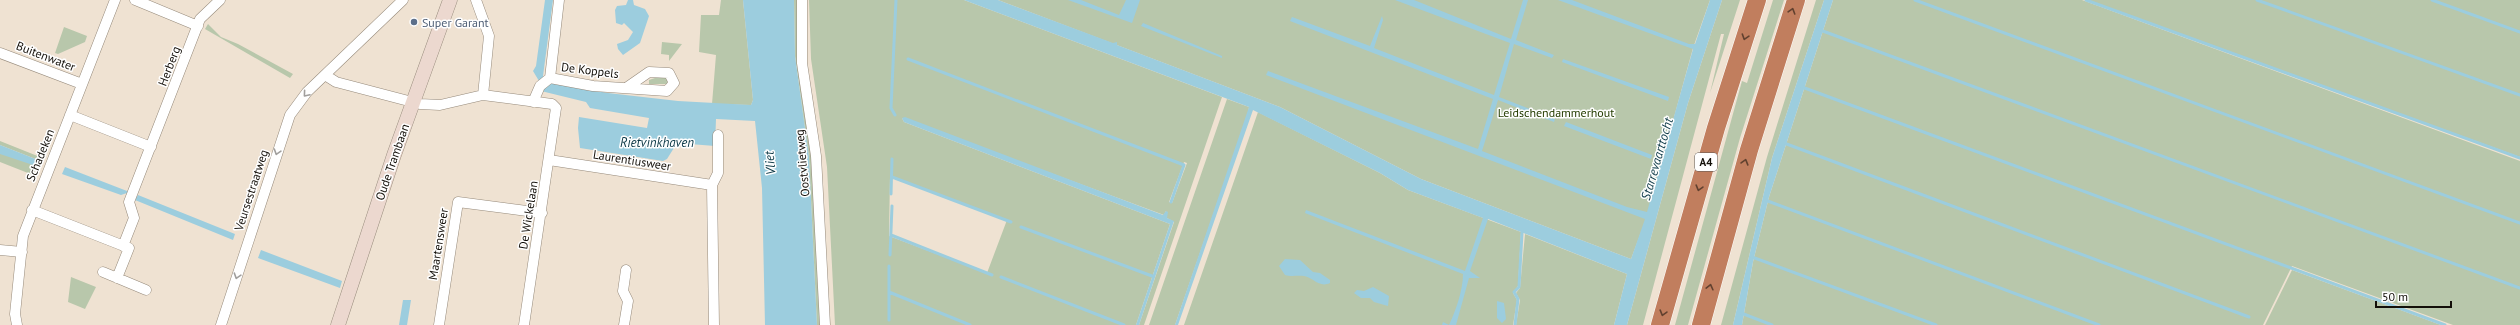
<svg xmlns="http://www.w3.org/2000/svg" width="2520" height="325" font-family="'PT Sans',sans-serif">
<rect width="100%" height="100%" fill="#efe2d2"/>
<path fill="#b8c7ab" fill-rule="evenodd" d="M721,0h22l10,100 -2,5 -39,-1 4,-49 -17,-3 2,-37h18z
M794,0h4v52l14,105 9,168h-4l-8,-168 -14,-101z
M809,0h155l258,97 -78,228h-5l35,-103 -7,-4 -1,-7 -2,4 -262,-97 2,4 266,102 -34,101h-301l-8,-158 -16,-108zM1184,162l3,1 -15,40 -3,-1zM890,177l117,43 -20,53 -98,-37z
M998,0h712l-17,48 -47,171 -15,40 -210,-80 -141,-72z
M1722,0h18l-30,93 14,-59h-3l-78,291h-16l61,-222z
M1773,0h11l-44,138 -52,187h-13l67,-244 5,2z
M1816,0h8l-52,158 -39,167h-12l46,-168z
M1833,0h249l438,161v164h-67l-161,-59 -29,59h-521l11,-63 16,-65z
M2085,0h435v157z
M208,24l13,13 17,7 55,30 -3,4 -85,-49z
M64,27l23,9 -2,6 -27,12 -3,-1z
M662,42l20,2 -13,17v-6l-8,-1z
M661,76l6,2v6h-18v-4z
M1227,99l22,8 -1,7 -73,211h-26z
M1258,112l122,61 28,17 113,42 -3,54 -5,7 4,7 -4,25h-329z
M0,141l40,16 -7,18 -33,-13v-9l38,7 -38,-15z
M1525,234l102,40 -13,51h-98l4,-25 -4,-7 4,-5z
M2292,270l149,55h-176z
M71,277l25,10 -11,22 -17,-7z"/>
<path fill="#9ccdde" d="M545,0h8l-10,76 2,1 -6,4 -6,-10 3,-5z
M628,0h5l1,5 11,4 4,7 -9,27 -17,12 -5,-6 -1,-5 11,-4 5,-8 -9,-9 -2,2 -6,-2 -1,-13 2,-4 9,-1z
M743,0h51l1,56 14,101 8,168h-52l-3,-137 -7,-67 -39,-2 -1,27 -38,-3 -10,16 -4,2 -83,-13 -2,-20 1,-11 68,11 2,-10 -59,-10 -4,-6 -45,-11 11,-8 56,10 70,8 73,4 2,-5z
M964,0h34l115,43 4,-1v3l163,62 141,72 210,80 14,-40 -379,-144 2,-4 210,78 15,-50 -203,-78 2,-4 78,29 12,-30 1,4 -9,28 120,47 16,-52 -115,-43h19l97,39 12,-39h5l-12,40 38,15 -2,3 -38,-14 -15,53 56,22 -1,3 -56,-22 -16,51 145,56 20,5 46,-163 -135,-49h14l117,44h6l15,-44h12l-34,103 -61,222h-13l13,-51 -139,-55 -18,52 10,7h-11l-13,47h-14l1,-3 6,3c7,-15 14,-35 14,-51l-158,-61 1,-3 159,61 18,-53 -75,-28 -28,-17 -127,-63 -75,215h-3l74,-218z
M1068,0h13l38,15 7,-15h14l-8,23z
M1824,0h9l-64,197 -16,65 -11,63h-9l39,-167z
M1143,23l79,33v2l-81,-32z
M1563,59l106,38 -1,4 -106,-39z
M905,117l258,98 3,-4 2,1 -1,6 7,3 -35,104h-3l34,-101 -266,-102 -2,-4z
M1566,122l86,33 -1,4 -87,-33z
M0,145l38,15 -2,6 -36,-12z
M65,167l62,24v2l-6,2 -59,-21z
M138,195l97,39 -2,6 -98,-40z
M261,250l81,31 -2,7 -82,-30z
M1285,259l15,1 13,12 7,1 10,7v3c-11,5 -16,-5 -26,-7 -7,-1 -12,1 -19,-1l-6,-9z
M1373,287l16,9 -1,10 -14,-4 -4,-4h-9l-7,-5 3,-3 7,1z
M403,300h8l-4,25h-8z
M1497,301l7,2 2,16 -4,4 -5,-5z"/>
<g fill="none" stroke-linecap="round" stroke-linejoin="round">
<path stroke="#9ccdde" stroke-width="3" d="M1915,0l605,223
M2086,0l434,158
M2257,0l263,95
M2432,0l88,32
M1820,30l700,258
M908,59l276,106 -13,37
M1802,87l643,238
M895,115l-4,-7 5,-108
M1784,143l465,174
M892,177l119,45
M891,194l1,-35
M1765,200l334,125
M1021,227l131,49
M891,235l101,40
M890,255l2,-49
M1752,257l184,68
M1001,277l123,48
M889,292l81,33
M1741,313l31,12
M889,320v-54
M1515,325l3,-26 -4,-7 5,-5 3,-54"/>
<defs>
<path id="street" d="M135,0l63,26
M476,0l13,36 -6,59
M802,0v63l14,93 9,169
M0,53l82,31
M325,75l11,7 84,22 20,1 43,-10 69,9 4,4 -32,217
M550,78l9,-78
M533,102l7,-16 10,-8 43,8 74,5 7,-8 -5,-10 -20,-1 -23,16
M70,115l81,32
M549,160l163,25 2,140
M712,185l6,-12v-38
M32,210l97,38 -12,30
M123,246l11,-28 -5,-16 71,-183 20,-19
M0,250l22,2
M103,272l43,18
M17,325l-2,-11 8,-78 92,-236
M221,325l69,-210 17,-23 96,-92
M439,325l19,-123 84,11
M624,325l4,-24 -5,-10 3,-21"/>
<path id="secondary" d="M338,325l56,-170 56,-155"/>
<path id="highway" d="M1660,325l56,-197 41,-128
M1701,325l48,-175 47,-150"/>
</defs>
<use href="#street" stroke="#968a7b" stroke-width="11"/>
<use href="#secondary" stroke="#968a7b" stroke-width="15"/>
<use href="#highway" stroke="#fff" stroke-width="19"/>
<use href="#street" stroke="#fff" stroke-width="10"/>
<use href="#secondary" stroke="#ecd8cf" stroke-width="14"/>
<use href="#highway" stroke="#c17e5e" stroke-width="18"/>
</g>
<defs><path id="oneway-chevron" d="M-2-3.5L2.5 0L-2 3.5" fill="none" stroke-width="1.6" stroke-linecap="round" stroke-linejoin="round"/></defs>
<g stroke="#61412f">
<use href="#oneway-chevron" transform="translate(1792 11) rotate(-73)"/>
<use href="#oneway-chevron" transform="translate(1745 37) rotate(108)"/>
<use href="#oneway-chevron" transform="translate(1745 162) rotate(-74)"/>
<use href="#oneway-chevron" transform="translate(1699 188) rotate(106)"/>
<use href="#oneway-chevron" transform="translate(1710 287) rotate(-76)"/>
<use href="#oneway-chevron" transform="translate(1663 313) rotate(106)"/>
</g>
<g stroke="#a19f9d">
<use href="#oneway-chevron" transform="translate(306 94) rotate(130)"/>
<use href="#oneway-chevron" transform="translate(277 152) rotate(108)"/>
<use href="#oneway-chevron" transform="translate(237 276) rotate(108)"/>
</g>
<circle fill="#5c6f8a" stroke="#fff" stroke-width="1.5" cx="414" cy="22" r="4"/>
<g text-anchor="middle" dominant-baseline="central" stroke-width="3" stroke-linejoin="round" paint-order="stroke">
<rect fill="#fff" stroke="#5a5753" stroke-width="1" x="1695" y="153" width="22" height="18" rx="3"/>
<g font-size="11" font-weight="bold" fill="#130f09">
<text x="1706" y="162">A4</text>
</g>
<g font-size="12" fill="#4e5e75" stroke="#fff" text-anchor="start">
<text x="422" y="22">Super Garant</text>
</g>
<g font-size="12" fill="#130f09" stroke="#fff">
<text transform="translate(46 56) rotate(21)">Buitenwater</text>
<text transform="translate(169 66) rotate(-69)">Herberg</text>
<text transform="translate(590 70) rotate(7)">De Koppels</text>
<text transform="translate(40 155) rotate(-68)">Schadeken</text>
<text transform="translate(632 160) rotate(9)">Laurentiusweer</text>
<text transform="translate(392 162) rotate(-71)">Oude Trambaan</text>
<text transform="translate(802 163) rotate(-95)">Oostvlietweg</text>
<text transform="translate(251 190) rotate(-72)">Veursestraatweg</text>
<text transform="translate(528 215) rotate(-81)">De Wickelaan</text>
<text transform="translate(438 244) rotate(-81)">Maartensweer</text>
</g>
<g font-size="12" fill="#243c01" stroke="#fff">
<text x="1556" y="112">Leidschendammerhout</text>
</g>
<g font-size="13" font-style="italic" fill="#103c49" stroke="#fff">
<text x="657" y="142">Rietvinkhaven</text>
<text transform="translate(1657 159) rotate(-74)">Starrevaarttocht</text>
<text transform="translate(770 163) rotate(-95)">Vliet</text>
</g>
</g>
<path d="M2376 301v6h75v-6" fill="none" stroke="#130f09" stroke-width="2"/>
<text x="2382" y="301" font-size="12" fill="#130f09" stroke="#ffffff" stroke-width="3" paint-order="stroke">50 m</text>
</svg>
